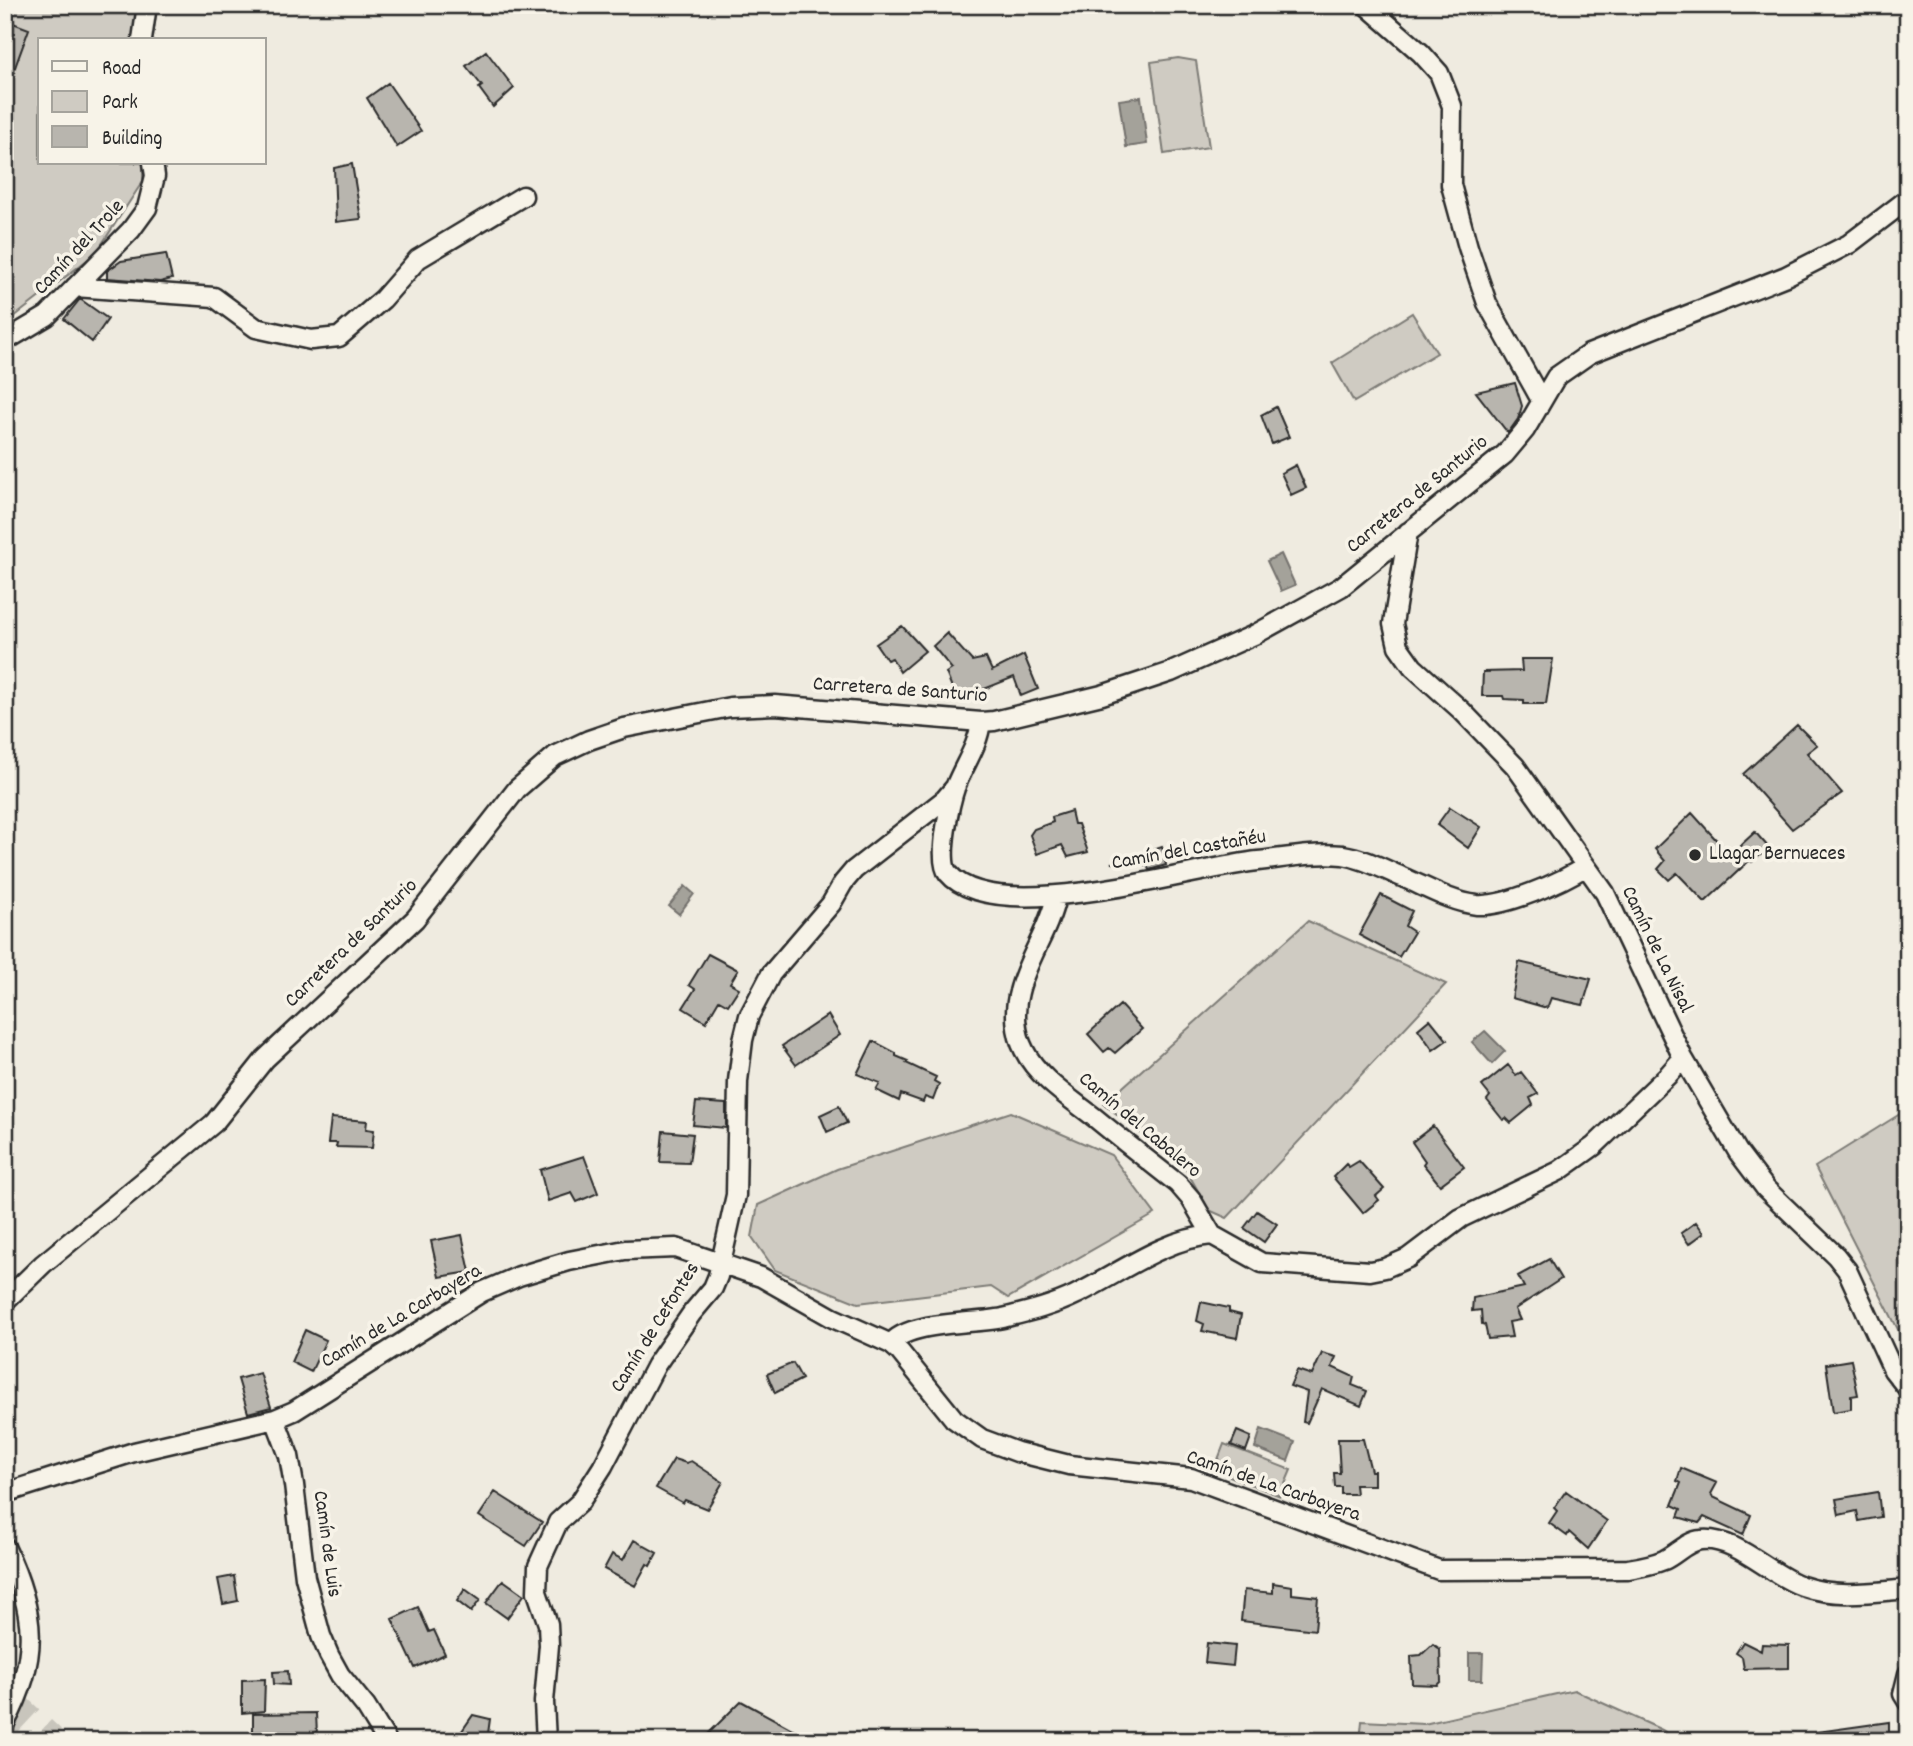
<svg xmlns="http://www.w3.org/2000/svg" width="1913" height="1746" font-family="Dekko,sans-serif">
<rect width="100%" height="100%" fill="#efebe0"/>
<filter id="ink" filterUnits="userSpaceOnUse"><feTurbulence type="fractalNoise" baseFrequency=".0143" numOctaves="2"/><feDisplacementMap in="SourceGraphic" scale="14" xChannelSelector="R" yChannelSelector="G"/><feConvolveMatrix kernelMatrix="1 2 1 2 8 2 1 2 1" color-interpolation-filters="sRGB"/></filter>
<g filter="url(#ink)">
<path fill="#cfcbc2" stroke="#7d7b76" stroke-width="2" d="M5,5h142l-4,35h-103v123h103v18l-47,72 -91,71z
M1178,58l18,3 13,86 -45,7 -13,-92z
M1412,313l25,40 -83,49 -22,-39z
M1308,921l138,63 -219,234 -18,-8 -24,-42 -81,-64z
M1908,1109v240l-93,-182z
M1011,1112l100,43 44,59 -147,84 -17,-11 -133,16 -83,-33 -23,-33 6,-32 79,-36z
M1224,1444l67,26 -11,26 -66,-26z
M1574,1690l88,40 17,11h-319l2,-20 62,3z"/>
<path fill="#a4a29a" stroke="#74726e" stroke-width="2" d="M1141,97l6,47 -21,3 -7,-47z
M1281,554l14,31 -14,6 -14,-30z
M685,886l9,8 -15,20 -10,-8z
M1485,1031l20,20 -13,13 -20,-22z
M1261,1429l34,13 -7,19 -33,-13z
M1469,1653h14l-1,27h-13z"/>
<path fill="#b8b5ae" stroke="#2b2b2b" stroke-width="2" d="M5,20l24,9 -22,60 -2,-1z
M486,51l28,37 -21,19 -14,-19 3,-2 -16,-20z
M388,83l33,48 -24,16 -30,-49z
M352,164l9,55 -25,3 -2,-54z
M166,254l6,25 -12,3 -53,-4v-7l14,-10z
M80,299l28,20 -16,23 -28,-23z
M1515,383l7,23 -4,13 -10,14 -32,-41z
M1276,407l13,30 -17,7 -11,-29z
M1296,465l10,23 -15,7 -10,-22z
M902,626l23,25 -25,21 -8,-14 -5,2 -11,-16z
M947,633l25,28 14,-3 6,13 32,-16 14,34 -17,7 -7,-19 -57,23 -11,-27 6,-4 -19,-23z
M1521,659h32l-7,45h-22v-4l-20,-1 -1,-3h-21l1,-24 39,-1z
M1797,725l20,20 -10,8 35,40 -50,36 -49,-55z
M1450,807l31,20 -13,21 -31,-23z
M1071,811l3,13h4l10,28 -20,5 -6,-12 -25,9 -7,-19 4,-6 19,-7 -1,-5z
M1692,813l38,42 25,-23 14,16 -17,14 -2,-2 -45,42 -28,-29 -8,7 -11,-11 7,-8 -10,-12z
M1162,846l4,19 -17,5 -2,-5 -36,-2z
M1381,895l31,16 -7,15 9,6 -15,25 -40,-22z
M708,954l30,16 -8,13 9,5 -11,17 -9,-5 -13,22 -23,-14 12,-19 -6,-4z
M1519,962l72,17 -8,26 -32,-7 -4,10 -35,-10z
M1120,1005l22,24 -27,24 -6,-5 -5,4 -16,-18z
M828,1015l12,20 -44,30 -14,-19z
M1430,1019l17,21 -14,10 -15,-21z
M873,1041l23,12v3l12,5 -2,2 30,14 -2,4 5,3 -6,16 -8,-3 -2,5 -22,-8 -2,7 -23,-11 4,-7 -23,-9z
M1508,1065l8,10 5,-3 17,22 -8,4 3,7 -22,18 -5,-5 -3,2 -16,-20 3,-4 -8,-10z
M696,1102l30,2v24l-33,-3z
M839,1106l8,17 -20,9 -7,-17z
M331,1118l36,3 -1,8 8,1 -2,18 -36,-1 1,-4h-9z
M1433,1126l31,41 -24,18 -17,-21 2,-3 -13,-19z
M663,1131l30,3 -4,29 -29,-1z
M584,1156l14,37 -21,9 -5,-9 -24,8 -8,-31z
M1359,1161l25,28 -8,7 3,4 -16,13 -30,-36 13,-13 3,3z
M1257,1211l20,13 -13,18 -20,-14z
M1696,1222l8,11 -15,11 -8,-11z
M462,1235l8,37 -31,5 -8,-36z
M1549,1259l12,20 -46,30 5,11 -11,2 3,15 -24,2 -3,-14 -3,-1 -1,-14 -9,1 1,-13 51,-11 -6,-11z
M1201,1302l28,6v4l12,3 -4,23 -35,-7 2,-7 -7,-3z
M305,1330l21,10 -15,32 -20,-10z
M1322,1353l14,4 -4,10 22,10 -2,8 15,6 -6,15 -39,-17 -15,34 -4,-1 4,-30 -17,-6 7,-16 15,5z
M1851,1360l7,35 -7,1v13l-18,3 -7,-48z
M793,1363l9,16 -27,14 -8,-19z
M260,1373l11,34 -23,6 -10,-34z
M1237,1431l14,6 -5,14 -15,-6z
M1338,1439h25l8,32h3v14h-19l1,9h-15v-7h-6l-1,-14h6z
M674,1459l12,4 5,-2 32,21 -16,27 -22,-9 -2,3 -27,-15z
M1681,1468l36,15 -6,11 2,3 38,18 -8,20 -39,-18 -5,6 -21,-6 3,-8 -9,-4 9,-22 -4,-2z
M1566,1491l41,30 -19,28 -19,-17 -2,4 -18,-13 8,-12 -3,-3z
M495,1492l47,30 -16,24 -47,-30z
M1878,1492l3,25 -22,4 -2,-10 -18,4 -3,-16z
M634,1540l23,13 -7,13 -3,-2 -12,22 -31,-17 8,-15 11,6z
M234,1576l4,25 -15,3 -5,-25z
M503,1580l21,15 -17,23 -21,-15z
M1273,1583l19,3v8l26,3 -3,33 -74,-9 3,-31 29,3z
M465,1589l15,11 -9,12 -14,-11z
M418,1607l11,25 5,-2 11,24 -30,14 -23,-49z
M1743,1642l18,9 1,-7 27,1v23l-45,1 -2,-12 -6,-4z
M1207,1643l28,3 -2,20 -28,-3z
M1433,1644l7,5 1,32 -4,4 -25,-1 -1,-28 10,-1z
M288,1671l1,14 -15,-1 -1,-12z
M265,1679l-1,32 -22,2v-33z
M741,1701l73,40h-100l-7,-6z
M316,1713l1,22h-14v6h-50v-27z
M473,1715l17,4 -3,22h-32z
M1889,1722v19h-71l-1,-9z"/>
<g fill="none" stroke-linecap="round" stroke-linejoin="round">
<path stroke="#c8c5bc" stroke-width="32" stroke-dasharray="32 16" stroke-linecap="butt" d="M5,1699l45,42"/>
<defs>
<path id="minor" d="M1366,5l55,48 18,20 13,33 -1,79 17,62 19,56 54,97
M142,40l5,-35
M75,287l139,10 42,31 55,12 28,-3 44,-38 35,-40 105,-63
M5,341l42,-25 84,-86 16,-22 8,-32 -2,-13
M1408,532l-15,92 5,22 15,21 49,44 53,55 90,127 78,165 55,94 28,37 70,67 11,14 46,100 15,19
M981,722c-3,24 -16,41 -25,63 -6,17 -19,75 -8,88 46,56 244,-5 310,-12 27,-3 57,-9 85,-6 20,3 41,14 59,22 24,10 49,25 75,28 28,2 85,-23 109,-39
M1056,897c-7,33 -29,62 -37,95 -5,18 -4,41 5,58 14,28 46,48 70,67 28,23 56,45 84,67l13,15 21,36 50,28 108,8 15,-3 23,-10 53,-40 98,-47 35,-25 74,-71 15,-17
M5,1301l38,-37 171,-141 51,-64 150,-140 102,-130 38,-33 34,-16 35,-12 106,-21 45,-2 206,17 13,-1 108,-26 69,-23 83,-37 87,-48 164,-133 20,-24 31,-53 33,-23 197,-78 63,-32 59,-45
M891,1344c16,-23 85,-20 112,-26 24,-6 50,-12 72,-23 44,-21 88,-56 137,-60
M275,1419l14,37 5,29 11,92 16,59 8,19 11,20 26,32 21,34
M5,1493l129,-41 141,-33 19,-8 188,-119 37,-16 50,-15 56,-11 51,-2 85,29 72,41 58,26 9,8 54,67 28,20 35,13 52,13 122,13 248,92 189,-1c12,-2 24,-4 36,-9 13,-6 23,-19 37,-20 34,-4 69,35 101,46 34,12 71,6 106,3
M5,1547c31,65 35,111 0,176
M1908,1674l-5,20 5,8
M546,1741l-2,-39 5,-57 -1,-21 -11,-32 1,-26 20,-44 22,-20 23,-36 53,-101 36,-52 21,-25 5,-12 18,-81 2,-114 5,-41 6,-24 22,-42 60,-70 12,-21 11,-13 91,-71 11,-13"/>
</defs>
<use href="#minor" stroke="#2b2b2b" stroke-width="23"/>
<use href="#minor" stroke="#f7f3e8" stroke-width="18"/>
</g>
</g>
<circle fill="#2b2b2b" stroke="#f7f3e8" stroke-width="2.5" cx="1695" cy="855" r="7"/>
<g text-anchor="middle" dominant-baseline="central" stroke-width="7" stroke-linejoin="round" paint-order="stroke">
<g font-size="21" fill="#2b2b2b" stroke="#f7f3e8">
<text transform="translate(80 248) rotate(-47)">Camín del Trole</text>
<text transform="translate(1418 495) rotate(-39)">Carretera de Santurio</text>
<text transform="translate(900 691) rotate(4)">Carretera de Santurio</text>
<text transform="translate(1189 851) rotate(-10)">Camín del Castañéu</text>
<text transform="translate(352 944) rotate(-44)">Carretera de Santurio</text>
<text transform="translate(1656 950) rotate(64)">Camín de La Nisal</text>
<text transform="translate(1139 1126) rotate(40)">Camín del Cabalero</text>
<text transform="translate(402 1317) rotate(-31)">Camín de La Carbayera</text>
<text transform="translate(656 1328) rotate(-58)">Camín de Cefontes</text>
<text transform="translate(1273 1487) rotate(19)">Camín de La Carbayera</text>
<text transform="translate(326 1544) rotate(82)">Camín de Luis</text>
</g>
<g font-size="21" fill="#2b2b2b" stroke="#f7f3e8" text-anchor="start">
<text x="1709" y="855">Llagar Bernueces</text>
</g>
</g>
<rect width="1913" height="1746" fill="none" stroke="#f7f3e8" stroke-width="28"/>
<rect x="14" y="14" width="1885" height="1718" fill="none" stroke="#2b2b2b" stroke-width="2.5" filter="url(#ink)"/>
<rect x="38" y="38" width="228" height="126" fill="#f7f3e8" stroke="#a5a39c" stroke-width="2"/>
<rect x="52" y="61" width="35" height="10" fill="#f7f3e8" stroke="#a5a39c" stroke-width="2"/>
<text x="102" y="74" font-size="21" fill="#2b2b2b">Road</text>
<rect x="52" y="91" width="35" height="21" fill="#cfcbc2" stroke="#a5a39c" stroke-width="2"/>
<text x="102" y="108" font-size="21" fill="#2b2b2b">Park</text>
<rect x="52" y="126" width="35" height="21" fill="#b8b5ae" stroke="#a5a39c" stroke-width="2"/>
<text x="102" y="144" font-size="21" fill="#2b2b2b">Building</text>
</svg>
